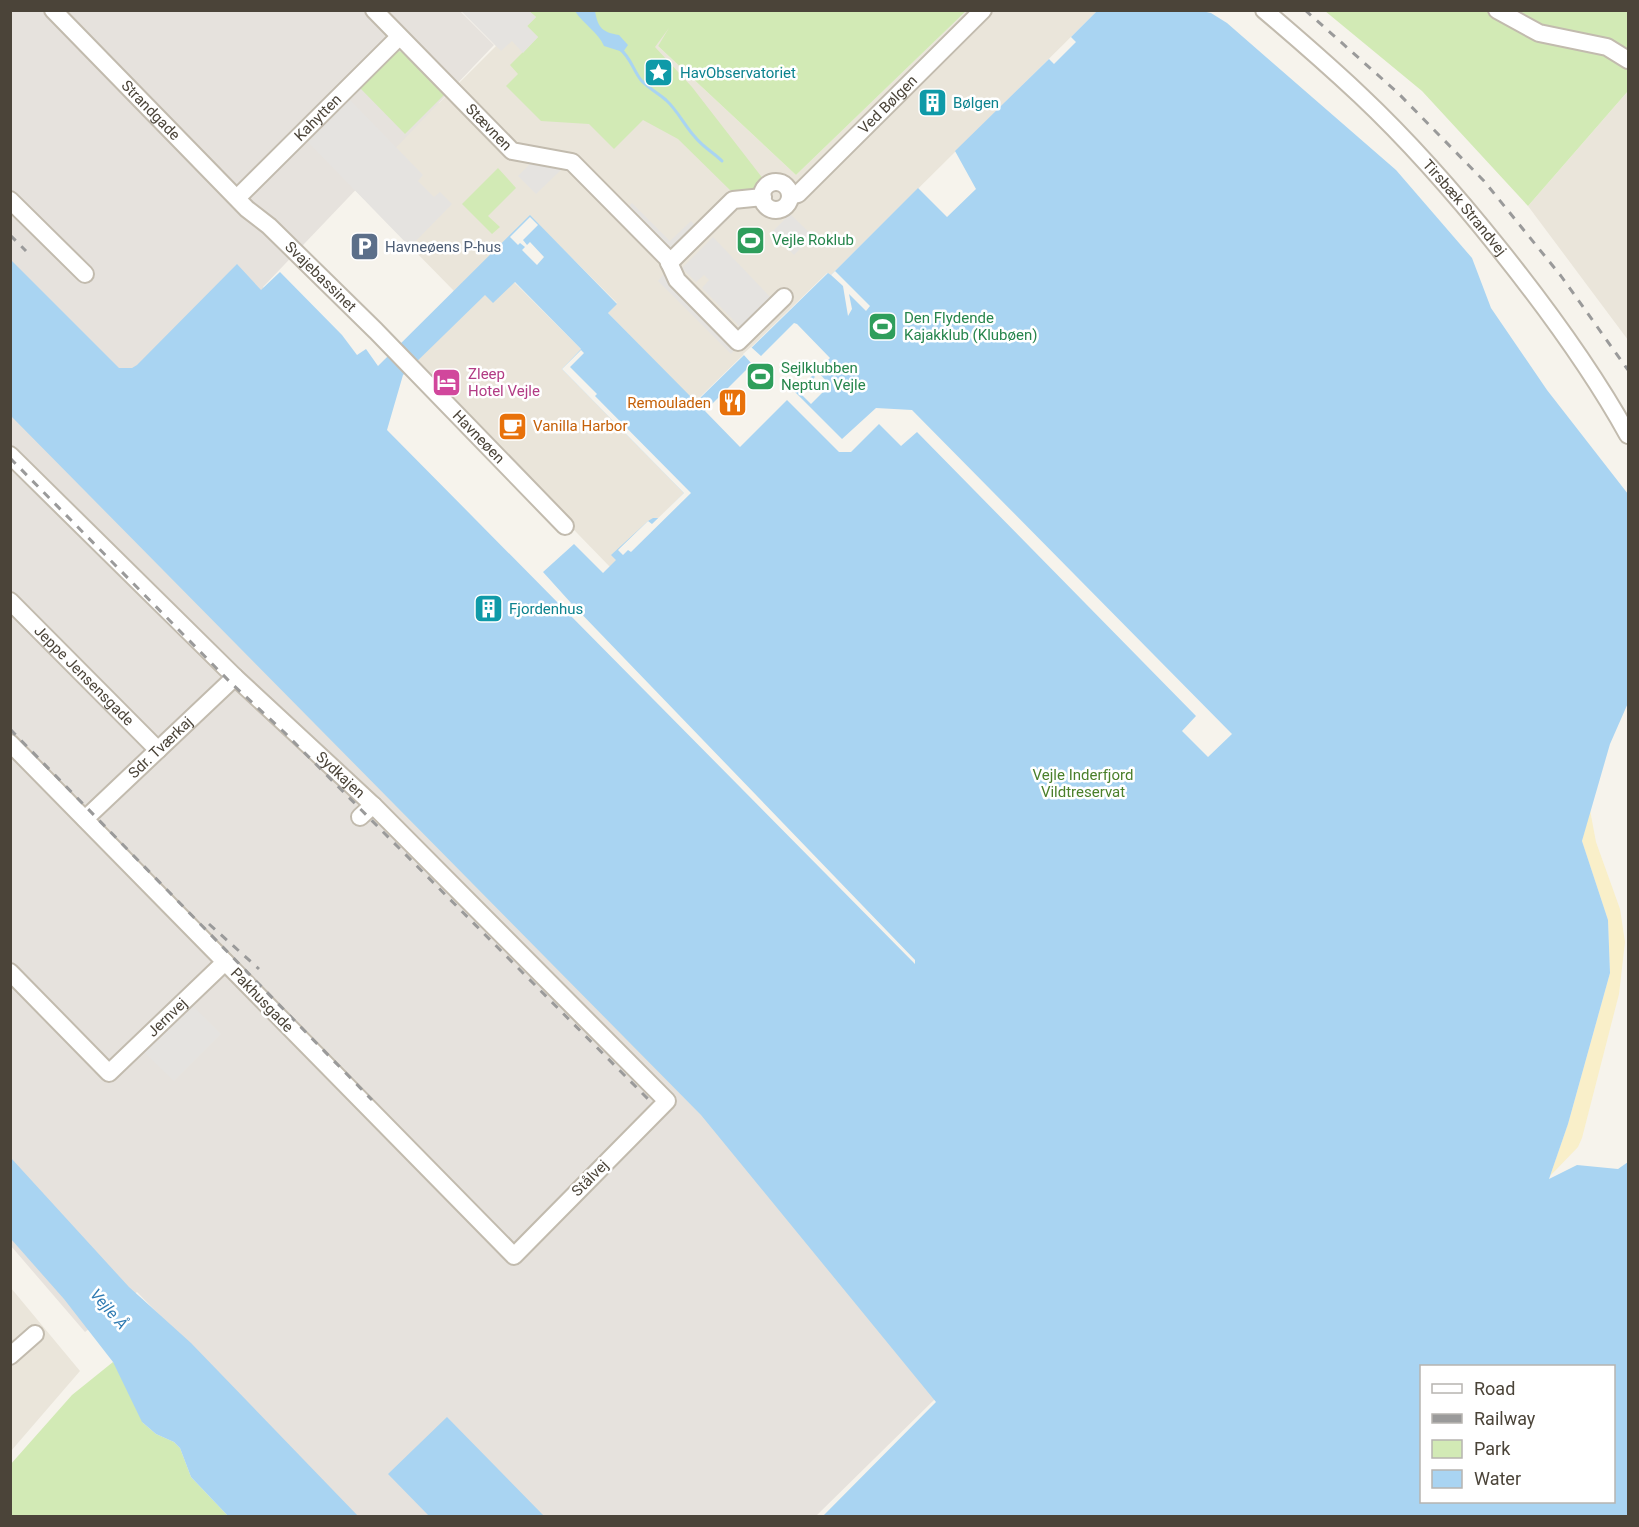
<svg xmlns="http://www.w3.org/2000/svg" width="1639" height="1527" font-family="Roboto,sans-serif">
<rect width="100%" height="100%" fill="#f6f3ec"/>
<path fill="#eae5da" d="M462,11h220l-24,35 138,129 170,-164h131l-266,264 -4,-2 -132,129 -87,-89 9,-10 -87,-87 -76,75 -148,-151 133,-37 57,-57z
M1628,91v249l-100,-134z
M514,282l67,67 -19,20 122,124 -74,74 -194,-200 3,-8 66,-65z
M11,1288l69,83 -69,80z"/>
<path fill="#e6e2dd" d="M10,11h450l34,34 -231,242 70,77 673,954 -73,83 -117,115h-460l-219,-224 -52,40 -74,-86z"/>
<path fill="#d2eab5" d="M529,11h437l-170,164 -138,-129 11,-18 -14,19 37,40 72,93 -13,13 -19,-1 -54,-53 -35,-19 -29,29 -25,-25 -48,-3 -35,-35 12,-12 -8,-9 28,-28 -11,-11 9,-9z
M1325,11h161l53,28 57,8 32,19v25l-100,115 -106,-115z
M1510,11h118v39l-20,-10 -74,-16z
M399,51l7,3 40,39 -41,41 -45,-46 32,-33z
M498,168l18,20 -28,28 12,11 -8,7 -30,-30z
M113,1362l66,76 -37,-16 14,12 18,8 6,6 11,29 37,39h-217l-1,-51 62,-70z"/>
<path fill="#f9efc9" d="M1590,810l6,32 24,67 5,33 -6,52 -37,144 -4,9 -28,29 18,-52 42,-151 -2,-53 -26,-79z"/>
<path fill="#e5e3e0" d="M461,11h68l7,6 -9,9 11,11 -15,16 -11,-12 -11,10z
M349,99l74,76 -5,6 16,16 6,-5 12,12 -42,43 -104,-107z
M532,162l30,7 -26,25 -18,-18z
M632,203l38,38 21,-20 6,6 -27,26 -44,-44z
M790,214l23,22 -19,19 -22,-23z
M713,237l60,63 -30,30 -41,-42 7,-8 -5,-5 -8,7 -14,-14z
M663,275l5,1 68,72 -5,6 -73,-73z
M192,1005l29,29 -47,47 -30,-29z"/>
<path fill="#a9d4f2" fill-rule="evenodd" d="M575,11h20c3,17 7,21 24,24l9,10 -5,7 -19,-6c-6,-14 -21,-22 -29,-35z
M1097,11h105l9,2 16,10 169,147 76,88 19,50 56,82 81,104v209l-18,41 -28,97 26,79 2,53 -42,151 -19,55 28,-14 41,4 10,-7v354h-805l113,-114 -235,-287 -690,-699 -1,-157 109,109h13l5,-3 100,-101 24,26 19,-18 62,63 15,20 9,-6 12,17 152,-151 87,89 -9,9 88,89 132,-129 3,2 87,-87 29,29 29,-28 -21,-38 94,-92 5,5 22,-22 -5,-5zM515,282l66,67 -19,20 122,124 -25,25h-6l-5,3 -37,34 5,5 -13,13 -29,-29 -31,28 28,31 -6,7 -178,-180 16,-55 82,-80 8,8zM1422,1366h192v136h-192z
M11,1158l118,129 62,56 167,173h-130l-37,-39 -11,-29 -6,-6 -18,-8 -14,-12 -29,-60 -49,-63 -53,-60z
M447,1417l97,99h-115l-41,-42z"/>
<path fill="#f6f3ec" d="M530,217l8,8 -15,15 4,5 3,-3 14,15 -7,8 -15,-15 3,-3 -5,-4 -2,2 -8,-8z
M835,271l35,35 -4,5 -17,-17 3,15 -4,7 -5,-30 -12,-11z
M794,323l3,1 33,34 -13,13 13,14 -19,19 -12,-12 16,-15 -2,-2 -18,17 47,47 34,-31 36,2 320,324 -24,23 -26,-26 14,-15 -279,-284 -16,14 -22,-22 -28,28h-12l-52,-52 -47,47 -35,-36 47,-47 -9,-10 8,-7 10,9z
M581,350l3,3 -14,14 27,27 -2,2 96,97 -60,59 -3,-2 -5,5 -5,-5 30,-29 4,3 32,-31 -122,-124z
M571,603l344,357v4l-350,-354z"/>
<g fill="none" stroke-linecap="round" stroke-linejoin="round">
<path stroke="#a9d4f2" stroke-width="3" d="M620,49c11,9 13,21 21,31 7,8 17,13 25,20 12,11 18,25 29,37 9,11 18,15 27,24"/>
<defs>
<g id="minor">
<path id="s1" d="M53,10l194,199 22,17 107,105 189,195"/>
<path id="s2" d="M374,10l138,141 60,11 95,96 10,22 61,62 46,-45"/>
<path id="s3" d="M1264,10c33,28 65,56 96,85 51,48 98,102 141,156 47,59 91,119 127,184"/>
<path d="M1497,10l42,23 68,14 21,13"/>
<circle cx="776" cy="196" r="14"/>
<path id="s4" d="M790,196l8,-2 185,-184"/>
<path id="s5" d="M237,198l162,-161"/>
<path d="M10,200l75,74"/>
<path d="M669,263l64,-63 30,-3"/>
<path id="s6" d="M10,455l225,222 138,128 294,296 -153,155 -504,-513"/>
<path id="s7" d="M10,601l148,149"/>
<path d="M360,817l13,-12"/>
<path id="s8" d="M85,819l150,-142"/>
<path id="s9" d="M10,972l99,101 116,-111"/>
<path d="M10,1356l25,-22"/>
</g>
</defs>
<use href="#minor" stroke="#c2bbae" stroke-width="20"/>
<use href="#minor" stroke="#fff" stroke-width="16"/>
<path stroke="#9a9a9a" stroke-width="3" stroke-dasharray="8 8" stroke-linecap="butt" d="M1305,10l93,83 86,88 77,95 67,94
M10,235l16,16
M10,458l220,224 54,50 366,369
M10,729l362,371
M209,924l50,45"/>
</g>
<defs>
<symbol id="sight-square" viewBox="-11 -11 22 22"><rect x="-9" y="-9" width="18" height="18" rx="4" fill="#0f9aa8" stroke="#fff"/><path d="M0-6L1.8-2.2L6-1.7L2.9 1.2L3.7 5.4L0 3.3L-3.7 5.4L-2.9 1.2L-6-1.7L-1.8-2.2Z" fill="#fff"/></symbol>
<symbol id="building-square" viewBox="-11 -11 22 22"><rect x="-9" y="-9" width="18" height="18" rx="4" fill="#0f9aa8" stroke="#fff"/><path d="M-4-6H4V6H1V3H-1V6H-4ZM-2.5-4.3h1.7v1.8h-1.7ZM.8-4.3h1.7v1.8H.8ZM-2.5-1h1.7V.8h-1.7ZM.8-1h1.7V.8H.8Z" fill="#fff"/></symbol>
<symbol id="stadium-square" viewBox="-11 -11 22 22"><rect x="-9" y="-9" width="18" height="18" rx="4" fill="#2e9e5b" stroke="#fff"/><path d="M0-5a6.5 5 0 1 0 0 10a6.5 5 0 1 0 0-10ZM-3.5-1.8h7v3.6h-7Z" fill="#fff"/></symbol>
<symbol id="parking-square" viewBox="-11 -11 22 22"><rect x="-9" y="-9" width="18" height="18" rx="4" fill="#5c6f8a" stroke="#fff"/><path d="M-3.5-5.5H1a3.5 3.5 0 0 1 0 7H-1V5.5H-3.5ZM-1-3.4V-.6H.8a1.4 1.4 0 0 0 0-2.8Z" fill="#fff"/></symbol>
<symbol id="hotel-square" viewBox="-11 -11 22 22"><rect x="-9" y="-9" width="18" height="18" rx="4" fill="#d1479c" stroke="#fff"/><path d="M-6-4.5h1.5V1H6V5H4.5V3h-9V5H-6ZM-4 0a1.8 1.8 0 1 1 3.6 0ZM.5 0V-2.5h3Q6-2.5 6 0Z" fill="#fff"/></symbol>
<symbol id="restaurant-square" viewBox="-11 -11 22 22"><rect x="-9" y="-9" width="18" height="18" rx="4" fill="#e8710a" stroke="#fff"/><path d="M-5-6h1v4h1v-4h1v4h1v-4h1v5L-1.5 .5V6h-2V.5L-5-1ZM5-6V6H3V1.5H1.5Q1.5-4 5-6Z" fill="#fff"/></symbol>
<symbol id="cafe-square" viewBox="-11 -11 22 22"><rect x="-9" y="-9" width="18" height="18" rx="4" fill="#e8710a" stroke="#fff"/><path d="M-5.5-4.5H6V0H3Q3 3.5 0 3.5H-2.5Q-5.5 3.5-5.5 0ZM3-3.2v2h1.7v-2ZM-6 4.5H4V6H-6Z" fill="#fff"/></symbol>
</defs>
<g fill-rule="evenodd">
<use href="#sight-square" x="642" y="56" width="33" height="33"/>
<use href="#building-square" x="916" y="86" width="33" height="33"/>
<use href="#stadium-square" x="734" y="224" width="33" height="33"/>
<use href="#parking-square" x="348" y="230" width="33" height="33"/>
<use href="#stadium-square" x="866" y="310" width="33" height="33"/>
<use href="#stadium-square" x="744" y="360" width="33" height="33"/>
<use href="#hotel-square" x="430" y="366" width="33" height="33"/>
<use href="#restaurant-square" x="716" y="386" width="33" height="33"/>
<use href="#cafe-square" x="496" y="410" width="33" height="33"/>
<use href="#building-square" x="472" y="592" width="33" height="33"/>
</g>
<g text-anchor="middle" dominant-baseline="central" stroke-width="5" stroke-linejoin="round" paint-order="stroke">
<g font-size="15" fill="#0d838f" stroke="#fff" text-anchor="start">
<text x="680" y="73">HavObservatoriet</text>
<text x="953" y="103">Bølgen</text>
<text x="509" y="609">Fjordenhus</text>
</g>
<g font-size="15" fill="#4b4439" stroke="#fff">
<text stroke="none"><textPath href="#s4" startOffset="135">Ved Bølgen</textPath></text>
<text stroke="none"><textPath href="#s1" startOffset="140">Strandgade</textPath></text>
<text stroke="none"><textPath href="#s5" startOffset="114">Kahytten</textPath></text>
<text stroke="none"><textPath href="#s2" startOffset="164">Stævnen</textPath></text>
<text stroke="none"><textPath href="#s3" startOffset="282">Tirsbæk Strandvej</textPath></text>
<text stroke="none"><textPath href="#s1" startOffset="378">Svajebassinet</textPath></text>
<text stroke="none"><textPath href="#s1" startOffset="603">Havneøen</textPath></text>
<text stroke="none"><textPath href="#s7" startOffset="105">Jeppe Jensensgade</textPath></text>
<text stroke="none"><textPath href="#s8" startOffset="104">Sdr. Tværkaj</textPath></text>
<text stroke="none"><textPath href="#s6" startOffset="460">Sydkajen</textPath></text>
<text transform="translate(262 1000) rotate(46)">Pakhusgade</text>
<text stroke="none"><textPath href="#s9" startOffset="222">Jernvej</textPath></text>
<text transform="translate(590 1178) rotate(-45)">Stålvej</text>
</g>
<g font-size="15" fill="#27864d" stroke="#fff" text-anchor="start">
<text x="772" y="240">Vejle Roklub</text>
<text x="904" y="318">Den Flydende<tspan x="904" dy="17">Kajakklub (Klubøen)</tspan></text>
<text x="781" y="368">Sejlklubben<tspan x="781" dy="17">Neptun Vejle</tspan></text>
</g>
<g font-size="15" fill="#4e5e75" stroke="#fff" text-anchor="start">
<text x="385" y="247">Havneøens P-hus</text>
</g>
<g font-size="15" fill="#b23c85" stroke="#fff" text-anchor="start">
<text x="468" y="374">Zleep<tspan x="468" dy="17">Hotel Vejle</tspan></text>
</g>
<g font-size="15" fill="#c56008" stroke="#fff" text-anchor="end">
<text x="711" y="403">Remouladen</text>
<text x="533" y="426" text-anchor="start">Vanilla Harbor</text>
</g>
<g font-size="15" fill="#4a7f2a" stroke="#fff">
<text x="1083" y="775">Vejle Inderfjord<tspan x="1083" dy="17">Vildtreservat</tspan></text>
</g>
<g font-size="16" font-style="italic" fill="#2e7ab2" stroke="#fff">
<text transform="translate(109 1309) rotate(49)">Vejle Å</text>
</g>
</g>
<rect width="1639" height="1527" fill="none" stroke="#4b4439" stroke-width="24"/>
<rect x="1420" y="1365" width="195" height="138" fill="#ffffff" stroke="#b7b4b0" stroke-width="1.5"/>
<rect x="1432" y="1384" width="30" height="9" fill="#ffffff" stroke="#b7b4b0" stroke-width="1.5"/>
<text x="1474" y="1395" font-size="18" fill="#4b4439">Road</text>
<rect x="1432" y="1414" width="30" height="9" fill="#9a9a9a" stroke="#b7b4b0" stroke-width="1.5"/>
<text x="1474" y="1425" font-size="18" fill="#4b4439">Railway</text>
<rect x="1432" y="1440" width="30" height="18" fill="#d2eab5" stroke="#b7b4b0" stroke-width="1.5"/>
<text x="1474" y="1455" font-size="18" fill="#4b4439">Park</text>
<rect x="1432" y="1470" width="30" height="18" fill="#a9d4f2" stroke="#b7b4b0" stroke-width="1.5"/>
<text x="1474" y="1485" font-size="18" fill="#4b4439">Water</text>
</svg>
